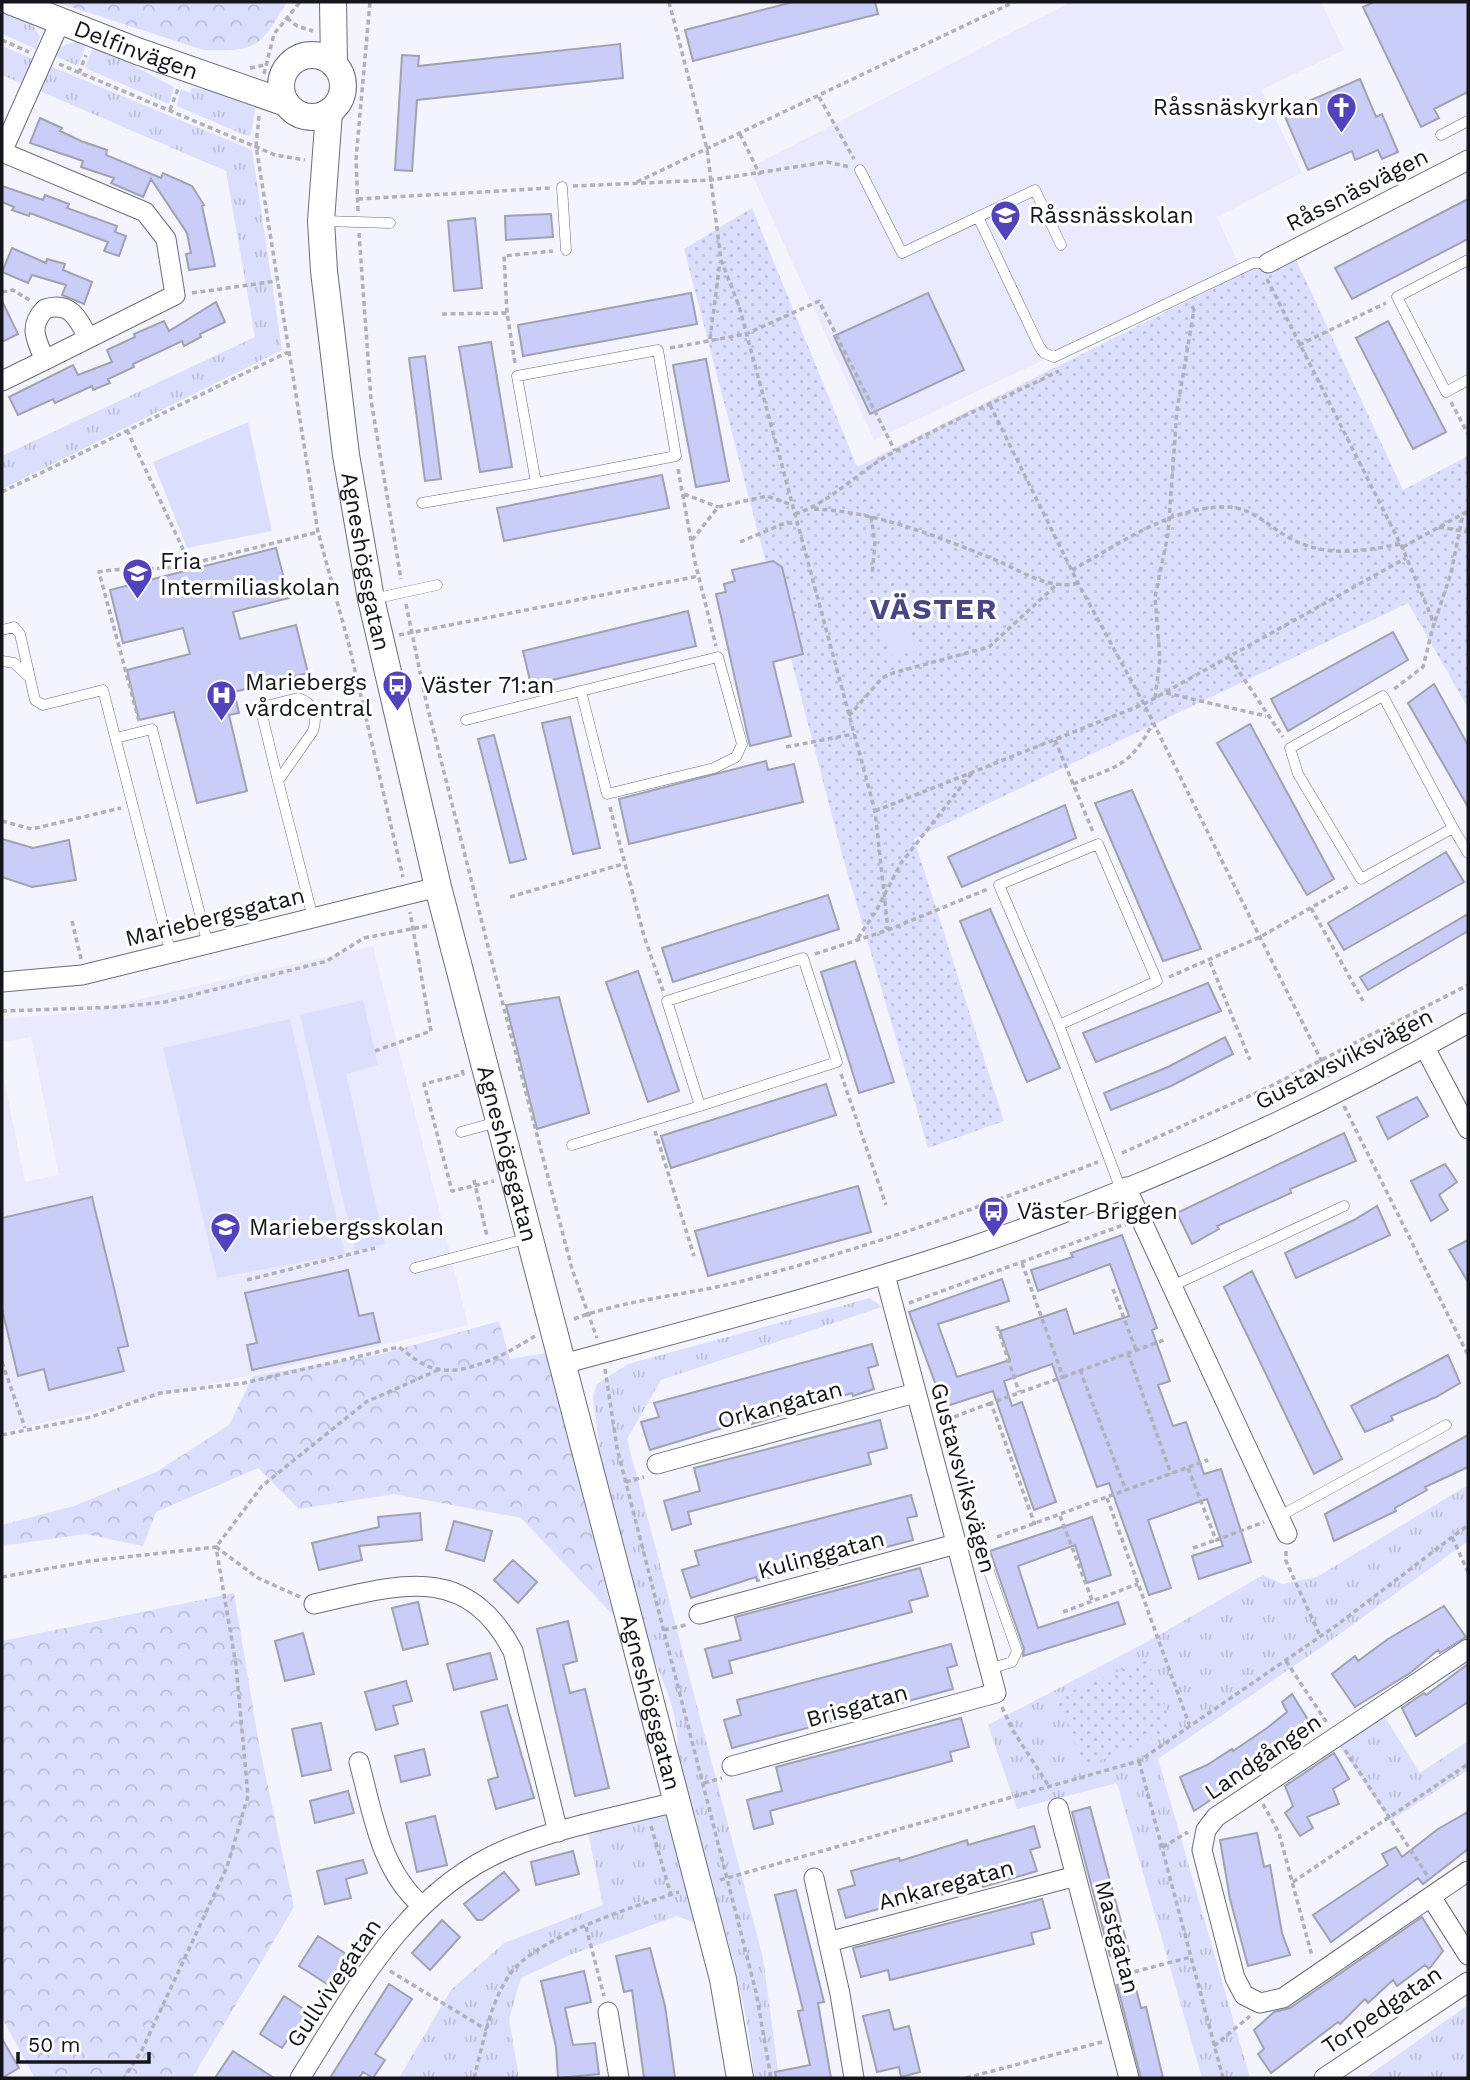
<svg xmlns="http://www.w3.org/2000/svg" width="1470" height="2080" font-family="'Work Sans',sans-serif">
<defs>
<pattern id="grass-tufts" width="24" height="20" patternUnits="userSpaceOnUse" patternTransform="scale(1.75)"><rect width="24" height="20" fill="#dcdefd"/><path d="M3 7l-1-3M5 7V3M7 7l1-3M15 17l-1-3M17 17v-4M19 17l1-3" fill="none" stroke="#bcbed8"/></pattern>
<pattern id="forest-crowns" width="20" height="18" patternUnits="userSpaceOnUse" patternTransform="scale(1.75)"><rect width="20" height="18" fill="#dcdefd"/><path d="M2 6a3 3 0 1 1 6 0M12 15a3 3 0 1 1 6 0" fill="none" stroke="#bcbed8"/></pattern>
<pattern id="park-dots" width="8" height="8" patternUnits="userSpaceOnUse" patternTransform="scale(1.75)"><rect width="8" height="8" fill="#dcdefd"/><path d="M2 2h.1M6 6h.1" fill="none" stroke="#bcbed8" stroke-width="1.8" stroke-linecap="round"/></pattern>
</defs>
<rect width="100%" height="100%" fill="#f3f4fd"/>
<path fill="#e9eafd" d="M1071,2h250l23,48 -83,40 41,83 -85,44 23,50 -366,173 -125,-272z
M373,946l95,379 -466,107v-362l23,112 34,-7 -28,-138 -29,5v-23l82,-7z"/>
<path fill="url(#grass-tufts)" d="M2,9l29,13 9,15 -4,12 -34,-15z
M79,40l8,3 -9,23 -23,-10 5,-9z
M94,45l80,42 -5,17 -84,-36z
M2,46l250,104 30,200 -280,139v-33l253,-119 -29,-166 -224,-96z
M192,88l32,4 32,12 -5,31 -4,1 -70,-30 4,-17 9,4z
M870,1298l12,9 -221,73 -34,59 136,519 16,120h-25c-8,-107 -51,-208 -75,-312 -2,-12 -1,-25 -2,-37 -4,-25 -13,-48 -24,-71l-50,-181 -10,-80 4,-13 31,-20z
M1468,1485v56l-145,105 -165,113 92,319h-48l-85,-295 -100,26 -29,-84 157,-82 118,-68 19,9 35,-7z
M1379,1708l41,65 48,-32v29l-78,51 -56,-83z
M668,1796l34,130 -25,-10 -107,39 -49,23 -12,41 10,59h-120l52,-88 53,-47 99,-38 -17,-82z
M1468,2005v73h-103z"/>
<path fill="url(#forest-crowns)" d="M56,2h231c-27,45 -29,50 -84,48z
M499,1321l11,38 36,-6 67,262 -92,-97 -127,-24 -95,15 -41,-41 -102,44 -13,34 -58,-12 -83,12v-21l72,-19 82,-34 73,-47 24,-49 129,-22z
M234,1593l26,157 34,157 -102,171h-157l-33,-60v-377z"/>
<path fill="url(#park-dots)" d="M752,208l105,259 434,-218 112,241 65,-34v252l-60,-105 -494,236 90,282 -76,27 -86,-294 -158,-605z
M1147,1659l26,70 -87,38 -31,-69z"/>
<path fill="#dcdefd" d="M248,422l24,109 -85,17 -34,-86z
M897,599l20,50 -24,10 -21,-50z
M363,1000l15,65 -32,9 39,170 -30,7 -55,-236z
M290,1019l55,235 -128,24 -54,-230z"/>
<path fill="#cbcdf9" stroke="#a1a2b1" stroke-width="2" d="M793,2h82l3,12 -185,47 -8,-31z
M1374,2h94v90l-34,17 5,9 -18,9 -58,-120z
M620,44l3,34 -206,22 -5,71 -17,-1 7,-115 17,1 -1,10z
M1360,79l16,38 6,-3 16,38 -16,7 -4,-9 -23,10 -3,-9 -44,19 -25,-58z
M40,118l22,10 -2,3 21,10 26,9 -1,5 55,23 2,-5 29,13 12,19 -2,1 13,60 -26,4 -3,-16 5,-1 -4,-20 -36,-54 -8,18 -32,-14 3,-5 -33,-11 2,-6 -53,-18z
M2,186l41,14 2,-5 24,9 -2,4 50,18 -2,6 11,4 -7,20 -15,-5 4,-9 -78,-29 -1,3 -17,-6 2,-3 -12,-5z
M1468,199v40l-116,60 -17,-31z
M551,214l2,23 -47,3 -1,-24z
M475,218l7,70 -28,3 -6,-70z
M12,248l34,15 1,-4 18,5 -2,6 29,12 -8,22 -22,-9 4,-10 -34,-10 -4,8 -26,-11z
M691,293l6,31 -174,32 -5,-31z
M928,293l36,77 -94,44 -36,-78z
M2,301l16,33 -16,8z
M216,302l9,20 -25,12 1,3 -17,9 -2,-5 -49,23 1,3 -26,12 2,4 -17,7 -1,-4 -37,17 -2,-4 -35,16 -9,-18 64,-32 5,10 34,-13 -5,-12 28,-13 -1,-3 30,-13 5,10z
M1388,321l58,111 -33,17 -57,-111z
M491,342l21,125 -32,5 -21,-125z
M425,356l16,123 -16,2 -16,-123z
M706,359l23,122 -33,6 -23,-122z
M662,475l7,33 -165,33 -7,-33z
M276,548l13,50 -56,14 7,27 56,-14 12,48 -74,19 5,21 -10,2 18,76 -50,12 -23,-91 -35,8 -12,-50 63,-16 -7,-26 -60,15 -13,-53z
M773,561l9,6 21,87 -30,8 18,74 -41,10 -34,-152 10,-2 -2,-8 11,-3 -3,-11z
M688,611l8,35 -165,39 -8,-34z
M1393,632l15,28 -120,71 -17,-32z
M1434,684l34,61v62l-60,-104z
M570,717l30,131 -27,6 -31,-131z
M1250,724l84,155 -27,16 -90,-152z
M494,735l32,124 -16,4 -32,-124z
M766,761l2,9 26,-6 9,38 -174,42 -10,-45z
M1132,790l69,159 -38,12 -68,-158z
M1065,805l11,33 -114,49 -14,-30z
M2,839l31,9 36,-8 7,40 -44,7 -30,-10z
M1446,852l18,30 -120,68 -16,-27z
M828,895l11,34 -166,53 -11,-34z
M990,909l70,159 -33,14 -67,-161z
M1468,914v17l-100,59 -8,-13z
M855,961l39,121 -35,11 -38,-121z
M638,971l41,120 -31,11 -42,-120z
M1208,983l13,28 -125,51 -13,-29z
M559,997l30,116 -52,16 -31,-124z
M1225,1037l8,17 -62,32 -60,24 -7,-17 64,-26z
M826,1084l10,31 -165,53 -10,-32z
M1417,1097l11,19 -40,23 -11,-22z
M1344,1133l12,28 -66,28 1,4 -74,33 2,3 -27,15 -15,-31z
M1445,1164l12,18 -18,13 9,15 -17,11 -20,-40z
M858,1186l13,46 -163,44 -13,-45z
M92,1197l36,149 -10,2 6,23 -75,19 -5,-21 -26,7 -16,-67v-91z
M1377,1206l13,29 -94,43 -11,-25 69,-33z
M1122,1235l35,93 -5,2 18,51 -12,4 15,41 13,-4 18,52 17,-5 30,93 -52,17 -7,-23 31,-10 -16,-47 -59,21 23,68 -22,7 -40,-112 -12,4 -45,-123 -48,17 8,25 10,-4 34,100 -22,8 -41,-119 -49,16 -35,-95 93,-33 7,22 -71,23 19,53 53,-17 -10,-29 66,-22 8,25 55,-18 -19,-52 -72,27 -7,-21 42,-13 -2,-4z
M1468,1240v42l-19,-32z
M348,1270l11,46 14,-3 7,29 -128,28 -5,-25 10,-2 -12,-50z
M1252,1271l90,188 -28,15 -90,-187z
M872,1344l6,21 -10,3 6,21 -21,7 -1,-3 -100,31 -1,-3 -32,8 -69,21 -9,-28 18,-5 -5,-14z
M1448,1355l12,28 -24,14 -45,19 2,4 -28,12 -14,-26z
M880,1420l7,28 -19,5 3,11 -183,48 3,12 -19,6 -8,-29 36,-10 -6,-23z
M1468,1435v32l-43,20 2,3 -32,18 1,3 -62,30 -9,-27z
M911,1495l6,21 -10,2 6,22 -156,41 -1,-4 -65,21 -9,-28 17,-5 -4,-14z
M420,1513l2,27 -63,6 3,14 -43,10 -7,-27 67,-16 -1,-10z
M1092,1517l19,58 -24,8 -12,-38 -57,21 20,62 80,-26 7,22 -102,32 1,-7 -34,-98z
M454,1521l38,10 -8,30 -38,-11z
M513,1560l24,22 -19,21 -24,-23z
M920,1568l8,28 -19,5 3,11 -183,49 3,12 -19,5 -8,-29 36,-9 -6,-23z
M418,1602l10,42 -25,6 -11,-42z
M1444,1606l22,31 -26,16 -2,-3 -28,23 -55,34 -23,-33 23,-18 3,5 30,-22z
M568,1621l9,40 -14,4 7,28 15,-4 24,99 -34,8 -38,-167z
M303,1633l11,41 -29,7 -10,-40z
M951,1644l6,21 -10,3 6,21 -221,59 -8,-28 17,-5 -4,-15z
M490,1653l7,26 -43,11 -7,-26z
M1468,1664v38l-52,34 -14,-28 22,-15 2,2z
M406,1681l6,20 -19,5 5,18 -22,6 -11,-38z
M1292,1694l23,37 -121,80 -14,-34 27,-12 25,-16 1,2 34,-23 20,-16 -5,-10z
M507,1705l27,93 -38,11 -8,-29 10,-3 -17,-65z
M961,1718l8,29 -19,5 2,9 -182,50 3,13 -19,5 -7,-29 35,-9 -6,-24z
M321,1723l10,47 -29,6 -10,-47z
M424,1749l6,26 -29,7 -6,-26z
M1334,1753l15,26 -16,10 6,15 -32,13 6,11 -13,8 -15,-23 8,-7 -8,-20z
M348,1791l6,22 -39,10 -5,-22z
M1090,1807l39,144 -19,5 -38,-144z
M1468,1812v37l-45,35 -5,-6 -87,64 -18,-27 75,-50 -6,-11 14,-7 6,10 36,-28z
M435,1816l12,49 -30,7 -11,-49z
M1034,1826l6,21 -10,3 7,21 -54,16 -2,-5 -65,21 -1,-4 -69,19 -8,-28 17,-5 -4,-14 48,-13 1,3 67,-21 1,5z
M1257,1833l7,34 6,-2 12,68 8,22 -42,11 -18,-67 -10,-59z
M573,1851l6,23 -43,11 -5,-23z
M363,1860l4,13 -21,6 5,19 -26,6 -8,-33z
M504,1872l15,18 -37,30h-5l-13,-16z
M796,1890l28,112 -6,1 13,75h-55l-1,-6 35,-7 -12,-54 5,-1 -28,-115z
M1042,1899l8,29 -19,5 3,11 -144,36 -2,-10 -27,7 -8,-29z
M1422,1917l21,34 -14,18 -4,-4 -28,21 -4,-6 -25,23 -3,-4 -25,25 -2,-2 -67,51 -13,-19 6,-5 -10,-19 20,-18 16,-4z
M442,1920l18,17 -30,33 -18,-17z
M318,1936l33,21 -19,30 -33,-21z
M650,1948l15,58 10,72h-31l-12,-88 -8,2 -8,-36z
M584,1971l7,31 -26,6 8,37 22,-2 4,31 -41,4 -2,-31 -15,-66z
M1134,1981l7,27 5,-1 17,71h-22l-24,-93z
M389,1984l23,15 -37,55 10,6 -12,18 -10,-6 -4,6h-29z
M284,1996l27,18 -12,19 -5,-3 -12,18 -22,-14z
M889,2010l5,20 15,-4 11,46 -19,5 -2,-10 -22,5 -14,-56z
M2,2039l17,29 -17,10z
M233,2051l41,27h-59z"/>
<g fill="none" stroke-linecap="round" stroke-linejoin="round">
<defs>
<path id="lane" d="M1441,135l27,-14
M860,170l42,83 133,-63 26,55
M562,187l4,63
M978,217l61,129 5,7 10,4 199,-94h15
M324,221l66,2
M1468,260l-71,37 49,95 22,-12
M658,350l18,106 -140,27 -19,-107z
M422,503l114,-20
M373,599l64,-14
M2,630l12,-3 6,7 15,66 8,5 60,-15 68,264
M718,657l24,87 -6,13 -22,11 -107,26 -26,-103z
M2,661l12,2 14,13
M1383,696l70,132 -92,51 -63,-105 -8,-26z
M466,720l115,-29
M116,738l36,-9 56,216
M278,781l-15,-62 7,-14 28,-7c16,5 20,17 15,33l-35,50 35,137
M1453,828l15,25
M1098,844l59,137 -98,44 -60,-140z
M803,958l34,104 -137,44 -33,-105z
M1059,1025l62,165
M461,1132l36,-10
M572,1145l128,-39
M415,1268l114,-30
M1172,1286l172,-80
M1280,1516l166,-91
M979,1543l38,108 -5,11 -23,7"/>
<path id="street" d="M2,152l143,60 21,27 9,56 -130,65c-9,-20 -17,-34 0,-51 25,-8 33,9 43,29
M2,152l58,-130
M1268,263l200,-103
M2,381l43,-21
M2,982l80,-7 356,-88
M1425,1048l43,81
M1126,1187l161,347
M563,1364c136,-37 273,-72 407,-117 172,-59 340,-135 498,-224
M657,1464l258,-71
M314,1604c82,-18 151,-44 199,47l45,181
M699,1614l257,-70
M1468,1649l-252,168 -10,13 -4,20 33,128 9,17 16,8 23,-5 185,-127
M359,1762c14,52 21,107 63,144
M732,1766l264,-73 -111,-418
M1058,1808l71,270
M814,1878l26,116 14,84
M1431,1897l37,58
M828,1942l248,-66
M608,2012l11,66
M300,2078c55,-87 106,-187 207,-229 53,-22 113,-33 169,-47
M1324,2078l144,-96"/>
<g id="secondary">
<path id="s1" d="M12,2l125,49 149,52"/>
<path d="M333,2l1,62"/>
<circle cx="312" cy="86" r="31"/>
<path id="s2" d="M329,112l-8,109 3,50 22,184 25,144 67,288 285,1092 17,99"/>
</g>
</defs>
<use href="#lane" stroke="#6c6d7b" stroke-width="11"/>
<use href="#street" stroke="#6c6d7b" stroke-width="21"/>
<use href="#secondary" stroke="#6c6d7b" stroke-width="28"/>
<path stroke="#b0b1b9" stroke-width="3.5" stroke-dasharray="5 3.5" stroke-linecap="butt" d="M669,2l38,147 14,111 18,46 136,505 13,119
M287,18l10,8 16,5
M2,40l27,12
M59,64l216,91 30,5
M250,68l15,-3
M79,73l7,-18
M264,74l10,-40 26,-32
M819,97l35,62
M170,110l9,-24
M259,116l-3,30 62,386 31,113 54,232
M740,134l20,41
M637,182l377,-180
M573,186l138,-6 116,-18 23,5
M358,199l193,-11
M358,211l-2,-52 14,-157
M359,233l12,167 30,179
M1267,279l135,268 32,76 -11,44 -29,22
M2,292l11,-2 18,11
M192,293l85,-12
M442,314l65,-1
M710,339l10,-77
M1299,345l87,-42
M670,348l76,-14 73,-33 76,150
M515,363l-8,-50 -3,-57 49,-5
M1451,402l17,32
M990,405l88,178 66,121 186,374
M127,430l63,134 128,-32
M678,469l17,93 21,84
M2,492l286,-140
M684,494l34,13
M814,509c60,2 122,27 177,49 28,11 56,33 87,25
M795,514c34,-10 66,-45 99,-62 54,-30 110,-54 165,-81
M871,516l4,27 -3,32
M1439,527l29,5
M692,540l26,-33 49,-11 25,9
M740,542l45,-19h12
M1403,547l65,-36
M1072,570c48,-26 100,-65 157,-63 22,1 39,18 57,29 38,22 73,16 114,8
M406,604l20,97 67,265 79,303 25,69
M1435,621l16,-48 12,-59
M399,635l300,-59
M1230,658l53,79
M307,688l49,-13
M1166,693l100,23
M1155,698l5,-39 -5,-62 13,-63 9,-124 17,-100 -2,-4
M849,716l33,-38 11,-5 96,-26 66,-61
M139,721l-40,-149c31,-6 60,0 91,-8
M1055,740l38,92
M786,747l68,-13
M1073,784c44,-18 57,-17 80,-61
M610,807l34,129 19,55
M875,811l269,-107 262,-146
M2,821l30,8 89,-21
M510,897l113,-33
M1311,908l52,93
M72,921l9,38
M858,938l18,-27 25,-48 71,-90
M815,954l73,-24 100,-41
M1210,962l40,98
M1169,977l91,-40 89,-51
M2,1011l117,-4 46,-5 162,-41 37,-23 63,-12
M375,1051l56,-20 -21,-119
M462,1070l1,4 -39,10 28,107 42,-10
M841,1074l45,131
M1344,1106l124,249
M655,1131l39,125
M1122,1153l145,-65 201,-103
M474,1180l13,56
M1000,1200l6,18
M1022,1263l41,114 -72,26 44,122
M247,1280l128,-32
M1113,1289l23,61
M909,1303l217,-79
M574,1319c55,-21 119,-24 176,-40 119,-32 234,-73 348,-117
M997,1326l22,66
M1128,1353l43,121
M2,1362l23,66
M605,1369l12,79 139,544 15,86
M1080,1370l46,121
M1063,1377l101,-37
M954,1417l37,-14
M2,1435l89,-18 69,-24 84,-10 155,-36c12,9 23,19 38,22 30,7 73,-17 98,-33
M1188,1468l28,72 48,-18
M626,1482l18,-5
M1107,1498l82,226
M1060,1516l32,84
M997,1537l211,-77
M1452,1537l16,35
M1193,1548l23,-8
M1286,1551v10l34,75
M2,1577l88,-16 126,-14 20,118 12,131 -21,71 -85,183 -18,28
M300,1597l-42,-19 -42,-31 46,-61 104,-84 72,-32
M1063,1612l75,-28
M664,1630l22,-5
M1286,1661l41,62
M1002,1707l10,22 38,59
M1345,1750l84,128
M1139,1761l84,317
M704,1783l18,-5
M1263,1804l16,29 33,123
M651,1826l20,69
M1163,1847l25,-15
M720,1880l419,-119 198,-136 131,-100
M1293,1882l175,-118
M586,1927l18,69
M390,1971l97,59
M1118,1976l73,-19
M1214,2046l36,-30
M474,2078c9,-33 15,-72 34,-101 24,-39 127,-71 171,-85
M966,2078l136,-36"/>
<use href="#lane" stroke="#fff" stroke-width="10"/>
<use href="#street" stroke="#fff" stroke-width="19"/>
<use href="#secondary" stroke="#fff" stroke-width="26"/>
</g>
<defs>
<symbol id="church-pin" viewBox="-11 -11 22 30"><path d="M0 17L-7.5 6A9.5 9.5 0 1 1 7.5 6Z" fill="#5144bb" stroke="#fff"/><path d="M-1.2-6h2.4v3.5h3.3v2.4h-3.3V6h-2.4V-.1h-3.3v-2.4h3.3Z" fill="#fff"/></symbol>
<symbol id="school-pin" viewBox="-11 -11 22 30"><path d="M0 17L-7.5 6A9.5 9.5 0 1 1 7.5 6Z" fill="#5144bb" stroke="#fff"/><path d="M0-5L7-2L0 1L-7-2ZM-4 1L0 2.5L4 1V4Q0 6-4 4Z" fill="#fff"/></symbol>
<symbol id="bus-pin" viewBox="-11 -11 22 30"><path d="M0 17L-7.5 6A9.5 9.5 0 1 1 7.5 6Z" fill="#5144bb" stroke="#fff"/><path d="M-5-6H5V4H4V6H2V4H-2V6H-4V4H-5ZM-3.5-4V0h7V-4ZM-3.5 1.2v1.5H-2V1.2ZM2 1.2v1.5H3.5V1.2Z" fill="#fff"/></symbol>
<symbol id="hospital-pin" viewBox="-11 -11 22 30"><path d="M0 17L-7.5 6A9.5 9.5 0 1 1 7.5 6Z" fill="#5144bb" stroke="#fff"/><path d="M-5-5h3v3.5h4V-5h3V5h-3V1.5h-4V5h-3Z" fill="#fff"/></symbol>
</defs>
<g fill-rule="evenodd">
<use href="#church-pin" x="1324" y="90" width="35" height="47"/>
<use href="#school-pin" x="988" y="198" width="35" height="47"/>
<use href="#school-pin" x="120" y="556" width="35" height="47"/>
<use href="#bus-pin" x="380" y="668" width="35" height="47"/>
<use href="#hospital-pin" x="204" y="678" width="35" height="47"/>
<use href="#bus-pin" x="976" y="1194" width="35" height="47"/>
<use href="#school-pin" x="208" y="1210" width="35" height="47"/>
</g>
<g text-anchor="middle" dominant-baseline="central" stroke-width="6" stroke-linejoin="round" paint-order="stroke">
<g font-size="23" fill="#15161b" stroke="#fff">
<text stroke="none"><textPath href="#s1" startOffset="133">Delfinvägen</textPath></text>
<text transform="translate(1357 190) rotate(-27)">Råssnäsvägen</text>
<text stroke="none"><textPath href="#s2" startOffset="453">Agneshögsgatan</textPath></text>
<text transform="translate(215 917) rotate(-14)">Mariebergsgatan</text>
<text transform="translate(1344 1059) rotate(-27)">Gustavsviksvägen</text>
<text stroke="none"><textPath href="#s2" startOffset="1062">Agneshögsgatan</textPath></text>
<text transform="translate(780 1405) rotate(-15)">Orkangatan</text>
<text transform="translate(963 1478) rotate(75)">Gustavsviksvägen</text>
<text transform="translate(821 1555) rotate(-15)">Kulinggatan</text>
<text stroke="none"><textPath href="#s2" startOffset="1629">Agneshögsgatan</textPath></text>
<text transform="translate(857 1706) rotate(-16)">Brisgatan</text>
<text transform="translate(1263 1757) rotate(-34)">Landgången</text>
<text transform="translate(946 1885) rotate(-15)">Ankaregatan</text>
<text transform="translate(1117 1937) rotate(75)">Mastgatan</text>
<text transform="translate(334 1983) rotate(-56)">Gullvivegatan</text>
<text transform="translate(1382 2010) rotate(-34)">Torpedgatan</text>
</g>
<g font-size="23" fill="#15161b" stroke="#fff" text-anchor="start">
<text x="1319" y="107" text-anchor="end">Råssnäskyrkan</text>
<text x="1029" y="215">Råssnässkolan</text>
<text x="160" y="561">Fria<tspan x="160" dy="26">Intermiliaskolan</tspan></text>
<text x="245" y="682">Mariebergs<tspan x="245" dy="26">vårdcentral</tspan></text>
<text x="421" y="685">Väster 71:an</text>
<text x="1017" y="1211">Väster Briggen</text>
<text x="249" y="1227">Mariebergsskolan</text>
</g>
<g font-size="30" font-weight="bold" letter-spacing="2" fill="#484784" stroke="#fff">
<text x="934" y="608">VÄSTER</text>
</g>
</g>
<rect width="1470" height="2080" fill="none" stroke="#15161b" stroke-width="7"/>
<path d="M18 2052v10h131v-10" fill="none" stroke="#15161b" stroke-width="3.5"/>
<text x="28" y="2052" font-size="21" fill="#15161b" stroke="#ffffff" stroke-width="5" paint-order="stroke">50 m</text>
</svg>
